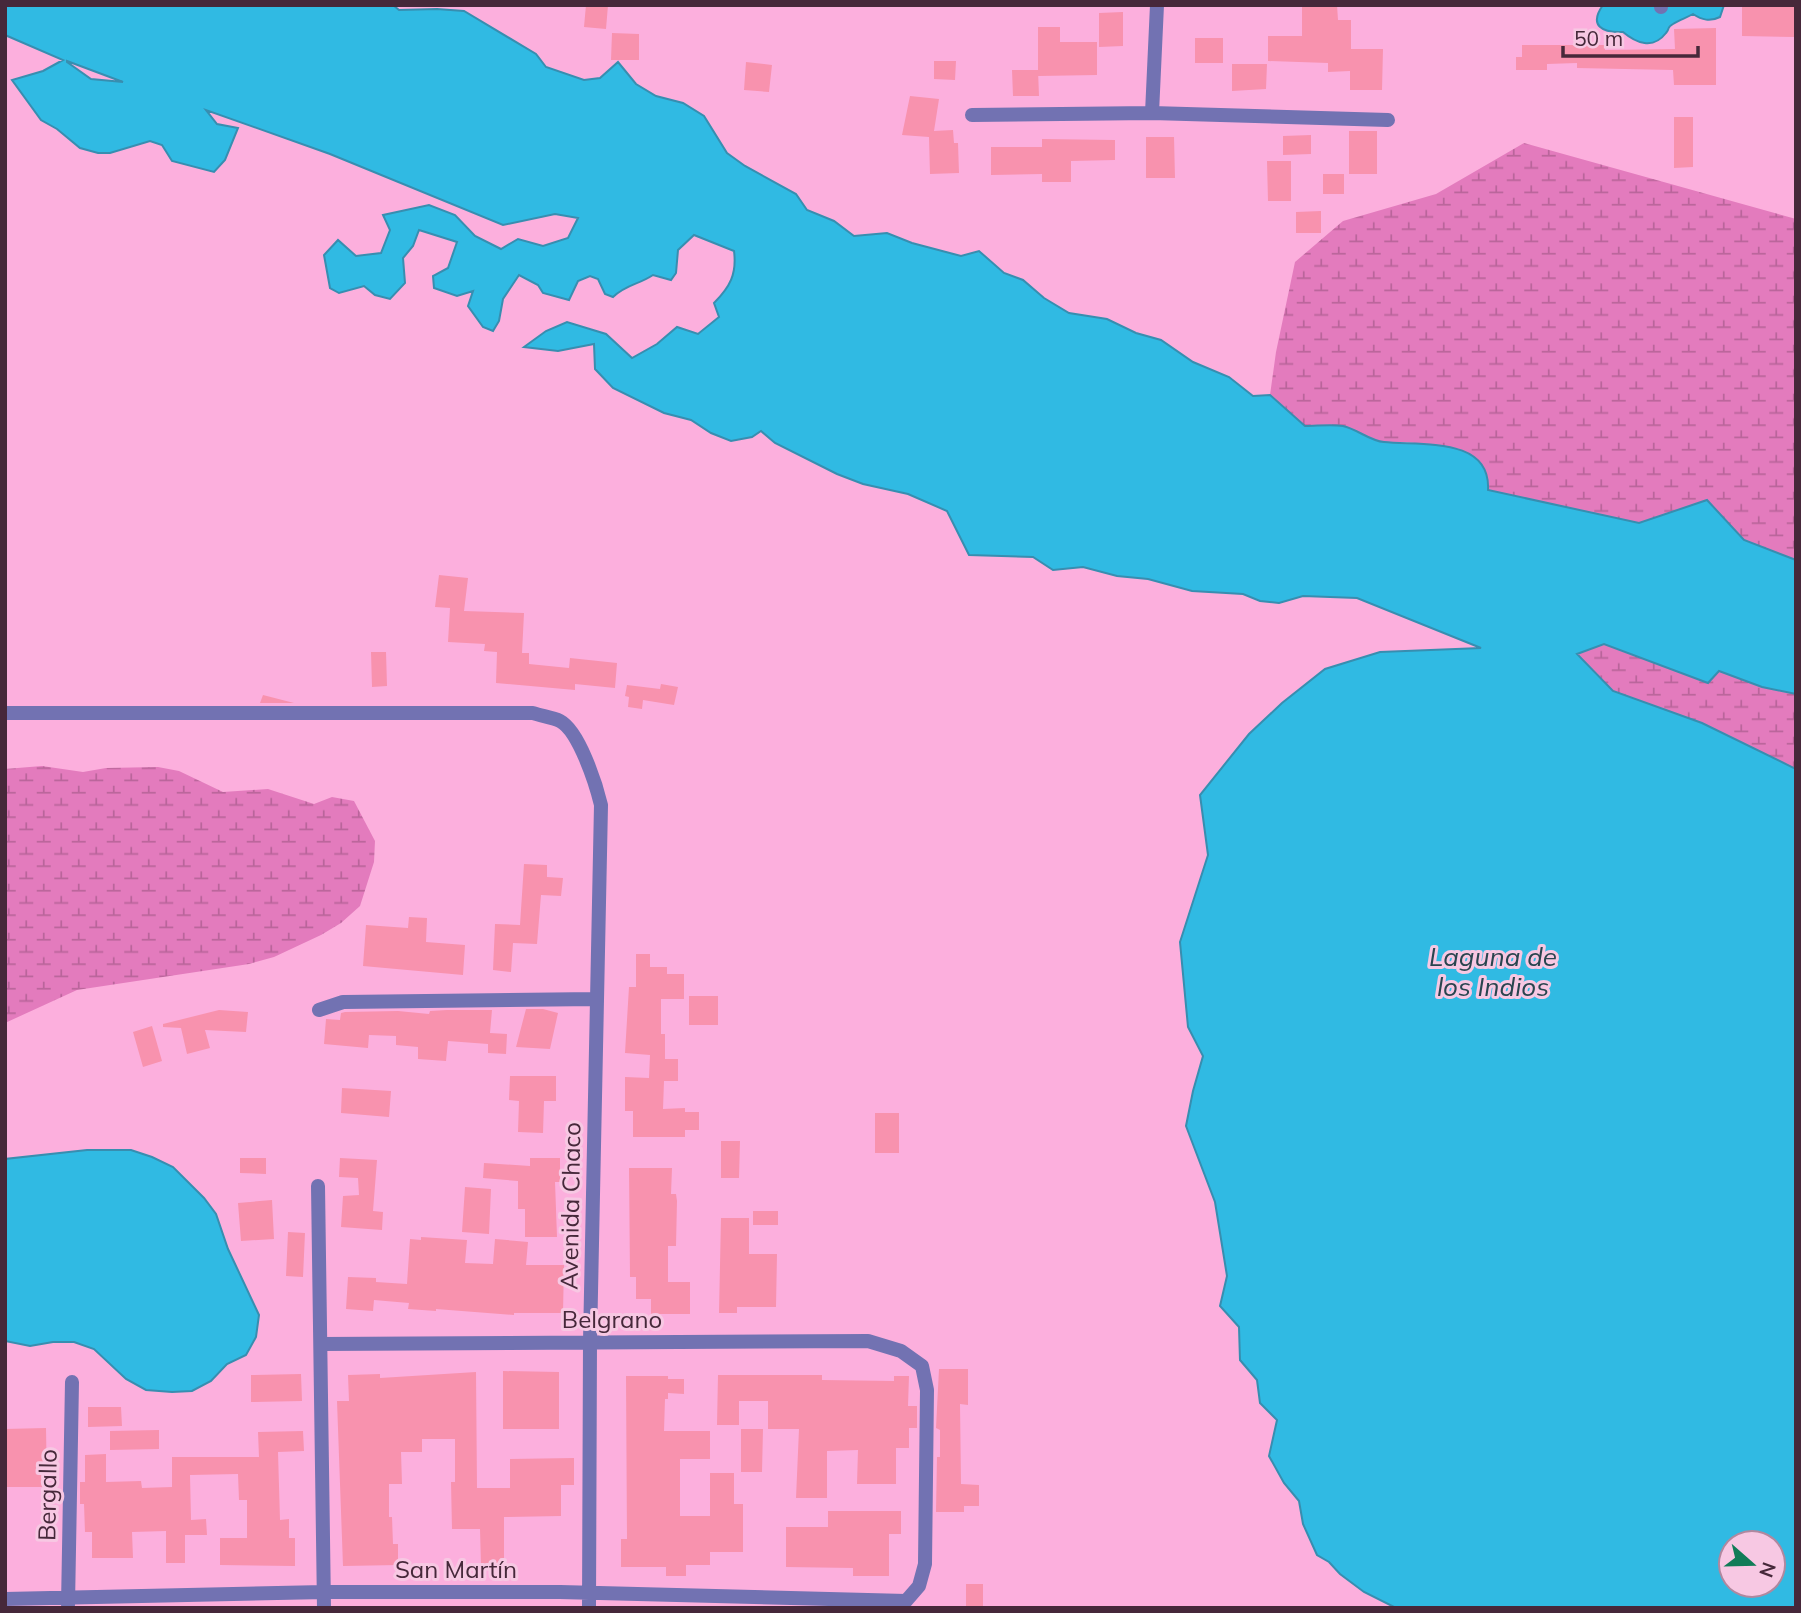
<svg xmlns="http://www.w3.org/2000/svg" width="1801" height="1613" font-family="Mulish,sans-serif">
<defs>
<pattern id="wetland-marsh" width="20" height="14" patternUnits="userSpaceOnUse" patternTransform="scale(1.75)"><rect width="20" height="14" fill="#e37bbd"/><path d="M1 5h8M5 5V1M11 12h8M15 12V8" fill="none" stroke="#ba659b"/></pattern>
</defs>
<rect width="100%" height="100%" fill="#fcafdd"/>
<path fill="url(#wetland-marsh)" d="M1524,143l272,76v341l-52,-20 -37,-40 -68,23 -151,-33 -28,-41 -53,-7h-26l-39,-16h-37l-35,-31 6,-43 19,-90 48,-41 93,-27z
M1604,644l104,39 11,-12 43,16 34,7v75l-94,-46 -89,-32 -37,-37z
M42,766l41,6 23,-4 52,-1 21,4 44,21 45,-3 46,15 18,-7 22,4 21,40 -1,21 -14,44 -19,17 -20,12 -47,22 -25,7 -172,26 -72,33v-254z"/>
<path fill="#30bae3" stroke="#378eb0" stroke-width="2" fill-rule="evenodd" d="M5,5h388l6,5 38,-1 27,2 72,43 10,13 38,13 16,-2 18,-16 18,22 20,12 27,7 21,13 23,37 18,13 51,28 11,16 27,11 20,15 33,-3 25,10 49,13 18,-5 25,22 19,7 21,18 25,15 38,6 29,14 25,7 32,22 36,15 24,19 17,-1 35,31c12,0 26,-2 38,0 14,3 27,15 41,16 36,4 107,-6 104,48l151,33 68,-23 37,40 52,20v134l-34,-7 -43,-16 -11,12 -104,-39 -27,10 36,37 89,32 94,46v839h-400l-32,-16 -24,-18 -11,-12 -12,-7 -14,-31 -4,-23 -15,-18 -15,-27 8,-36 -17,-17 -3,-23 -17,-20 -1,-33 -19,-21 7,-30 -12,-74 -29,-76 7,-35 10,-35 -15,-29 -8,-85 28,-87 -8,-60 49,-61 33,-31 43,-34 55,-17 101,-4 -124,-50 -54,-2 -24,7 -19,-2 -17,-7 -51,-3 -44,-12 -31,-3 -34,-9 -30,3 -20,-13 -64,-2 -22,-44 -39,-17 -45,-10 -26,-10 -62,-31 -14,-12 -9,6 -21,4 -20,-8 -20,-13 -27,-7 -51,-25 -18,-19 -1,-25 -36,7 -34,-4 22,-16 21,-9 39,12 26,24 25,-14 20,-17 21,7 21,-17 -5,-14c16,-16 23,-29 20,-52l-40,-16 -16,15 -2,23 -5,7 -18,-5c-15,10 -26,9 -40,22l-8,-3 -7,-15 -8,-3 -12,5 -9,19 -26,-7 -5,-8 -19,-10 -16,24 -4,22 -6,10 -10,-4 -15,-21 5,-15 -16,5 -23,-8 -1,-12 15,-8 9,-26 -38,-12 -6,16 -10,12 2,25 -15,16 -15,-4 -11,-9 -25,7 -9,-5 -6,-33 14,-15 18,16 25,-3 9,-23 -7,-15 46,-10 26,10 20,21 26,13 17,-10 25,7 25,-8 10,-20 -23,-4 -52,11 -173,-71 -124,-44 11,14 21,4 -13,32 -11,12 -42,-11 -10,-16 -12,-4 -40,12h-12l-18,-5 -23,-19 -16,-9 -29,-40 31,-9 20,-11 -58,-25zM67,62v-1l56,21 -32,-3zM1773,1543v42h-42v-42z
M1603,5h121l-4,12c-10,5 -18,3 -27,-3 -7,4 -14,6 -20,10 -7,4 -2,3 -7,9 -13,17 -30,10 -43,-1 -20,1 -35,-6 -20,-27z
M87,1150h44l21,7 21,10 31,31 12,16 12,35 31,66 -3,22 -10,18 -19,9 -16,17 -19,10 -20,1 -26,-2 -20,-11 -32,-30 -20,-7h-21l-23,4 -25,-5v-182z"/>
<path fill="#f892ae" d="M586,5h22l-2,24 -22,-2z
M1302,5h35l1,15h13v29h32l-1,41h-32v-19l-22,1v-9l-60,-2v-25h34z
M1794,5l1,32 -53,-1v-29z
M1123,12v34l-24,1v-34z
M1038,27h22v15h37v33l-59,1z
M1716,28v57h-42l-1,-15 -96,-2v-5l-30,1v6h-31v-13h6v-12h83v5l70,-1 -1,-20z
M612,33l27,1v26h-28z
M1195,38h28v25h-28z
M934,61h22l-1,19 -21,-1z
M746,62l26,3 -3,27 -25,-2z
M1232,64h35l-1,25 -34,2z
M1012,70h26l1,26h-26z
M910,96l29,3 -5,32 19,-1 1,13h4l1,30 -29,1 -1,-37 -27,-2z
M1674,117h19v50l-19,1z
M1349,131h28v43h-28z
M1311,135v19l-28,1v-19z
M1146,137h28l1,41h-29z
M1042,139l73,1v20l-44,1v21h-29v-8l-51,1v-28h51z
M1267,161h24v40h-23z
M1323,174h21v20h-21z
M1321,211v22h-25v-21z
M439,575l29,3 -4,33 60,2 -2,40h7v11l40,4 1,-10 47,5 -2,25 -40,-4v6l-79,-7 1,-31 -13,-1 1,-7 -37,-2 2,-34 -15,-1z
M371,652h15l1,34 -15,1z
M661,684l17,3 -4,18 -31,-5 -1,9 -14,-2 1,-10 -4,-1 2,-11 33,4z
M263,695l31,8h-34z
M524,864l23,1v12l16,1 -2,18 -20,-1 -4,49 -24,-1 -2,29 -18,-2 2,-46 25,1z
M409,917l18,1 -1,24 39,3 -2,30 -100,-9 3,-41 42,3z
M636,954h14v13h17v7h17v25h-23v35h4v25h13v22h-14l-1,28 22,-1v4h14v18h-14v7h-52v-26h-8v-34l24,1 1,-23 -25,-2 4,-66h7z
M689,996h29v29h-29z
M526,1009h17l15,4 -8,36 -34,-2z
M219,1010l29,2 -2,20 -41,-2 5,18 -23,6 -6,-26 -18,-1v-3z
M447,1010h45l-2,23 17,1 -1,20 -18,-1v-9l-40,-3 -2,20 -28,-2v-12l-22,-2v-9l-27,-1 -1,13 -44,-4 2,-25 14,1 1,-7 4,-1 53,-1 31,3 1,-3z
M152,1026l10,35 -19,6 -10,-35z
M510,1076h46v25h-12l-1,32 -25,-1 1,-31 -10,-1z
M342,1088l49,3 -2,26 -48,-4z
M875,1113h24v40h-24z
M721,1141h19l-1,37h-18z
M240,1158h26v16l-26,-1z
M340,1158l37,2 -4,51 10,1 -1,18 -41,-3 2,-31 16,-1 -1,-17 -19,-1z
M530,1158h30v24h-5l2,55h-32v-28h-7v-28l-35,-3 1,-15 46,3z
M629,1168h43l-1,26h5l1,7 -1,45h-8v36h22v32h-39v-15h-15v-22h-6z
M465,1187l26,2 -2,45 -27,-2z
M272,1200l2,39 -33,2 -3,-38z
M753,1211h25v14h-25z
M721,1218h28v36h28l-1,53h-39v6h-18z
M288,1232l17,1 -2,44 -17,-1z
M421,1237l46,3 -2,23 28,1 2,-25 33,3 -2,23h38l-1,48h-49v2l-78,-6v2l-28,-2 1,-6 -35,-3 -1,11 -27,-2 2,-32 28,1v4l31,2 3,-45 11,1z
M939,1369h29v36l-8,-1 1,80 18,1v21h-15v6h-28l1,-55h3v-27l-4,-2z
M503,1371l56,1v57h-56z
M476,1372l1,116h33v-29l64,-1v27h-13v31l-57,1v48h-23l-1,-36h-28l-1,-47h4v-43h-33v13h-21l1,32h-13v33h3l1,27h5v21l-55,1 -6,-165h12l-1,-26 32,-1v4z
M301,1374l1,27 -51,1v-27z
M718,1375h104v5l72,1v-5h15l-1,30h9v22h-8v20h-13v36h-39l1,-34 -31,1v47h-31l3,-69h-31v-28h-29v24h-22z
M626,1376h42v3h16v15l-16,-1v6h-3l-1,32h46v28h-30v57h30v-43h24v31h9v48h-33v13h-24v11h-20v-9h-45v-28h6z
M88,1407h33l1,19 -34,1z
M46,1428l1,59h-42v-58z
M741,1429h22l-1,43h-21z
M159,1430v19l-49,1v-19z
M303,1431l1,20 -26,1 2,68 9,-1v19h6v28l-75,-1v-27h27v-38h-8l-1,-26 -48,1 1,45 15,-1 1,16h-22v28h-19v-32l-34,1 1,26h-41v-26h-7l-1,-28h-4v-22h5v-27l21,-1v28l35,-1 1,7 30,-1v-30h87l-1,-25z
M828,1511h73v23h-12v42h-36v-8l-67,-1v-40h42z
M966,1584h17v24h-17z"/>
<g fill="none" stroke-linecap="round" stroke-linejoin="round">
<path stroke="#7272b2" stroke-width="14" d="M1661,7v-2
M1152,113l5,-108
M972,115l180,-2 236,7
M5,713h528c8,3 19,4 27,8 19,10 36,63 41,84l-11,536 -1,267
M319,1010l24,-8 253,-3
M318,1186l6,422
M5,1599l319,-7h236l346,9 13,-15 6,-22 2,-174 -5,-24 -21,-15 -33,-10 -547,3
M68,1605l4,-223"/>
</g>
<g text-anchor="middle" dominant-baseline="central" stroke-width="6" stroke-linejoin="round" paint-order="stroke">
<g font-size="24" fill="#46283a" stroke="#f7c8e3">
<text transform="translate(570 1206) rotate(-89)">Avenida Chaco</text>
<text x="612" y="1319">Belgrano</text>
<text transform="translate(47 1495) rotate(-89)">Bergallo</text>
<text x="456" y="1569">San Martín</text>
</g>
<g font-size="26" font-style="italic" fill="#29454f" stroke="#f7c8e3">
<text x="1493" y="956">Laguna de<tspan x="1493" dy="30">los Indios</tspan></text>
</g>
</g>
<rect width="1801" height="1613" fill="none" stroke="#46283a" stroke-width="14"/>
<g transform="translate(1752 1564) rotate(110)"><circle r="33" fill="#f7c8e3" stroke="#b0889f" stroke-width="2"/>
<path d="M0-5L12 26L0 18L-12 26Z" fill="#117c57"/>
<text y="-10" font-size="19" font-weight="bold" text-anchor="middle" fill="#46283a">N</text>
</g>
<path d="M1563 46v10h135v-10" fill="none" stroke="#46283a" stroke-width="3.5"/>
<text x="1574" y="46" font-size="21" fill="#46283a" stroke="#f7c8e3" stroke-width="5" paint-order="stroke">50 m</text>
</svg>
